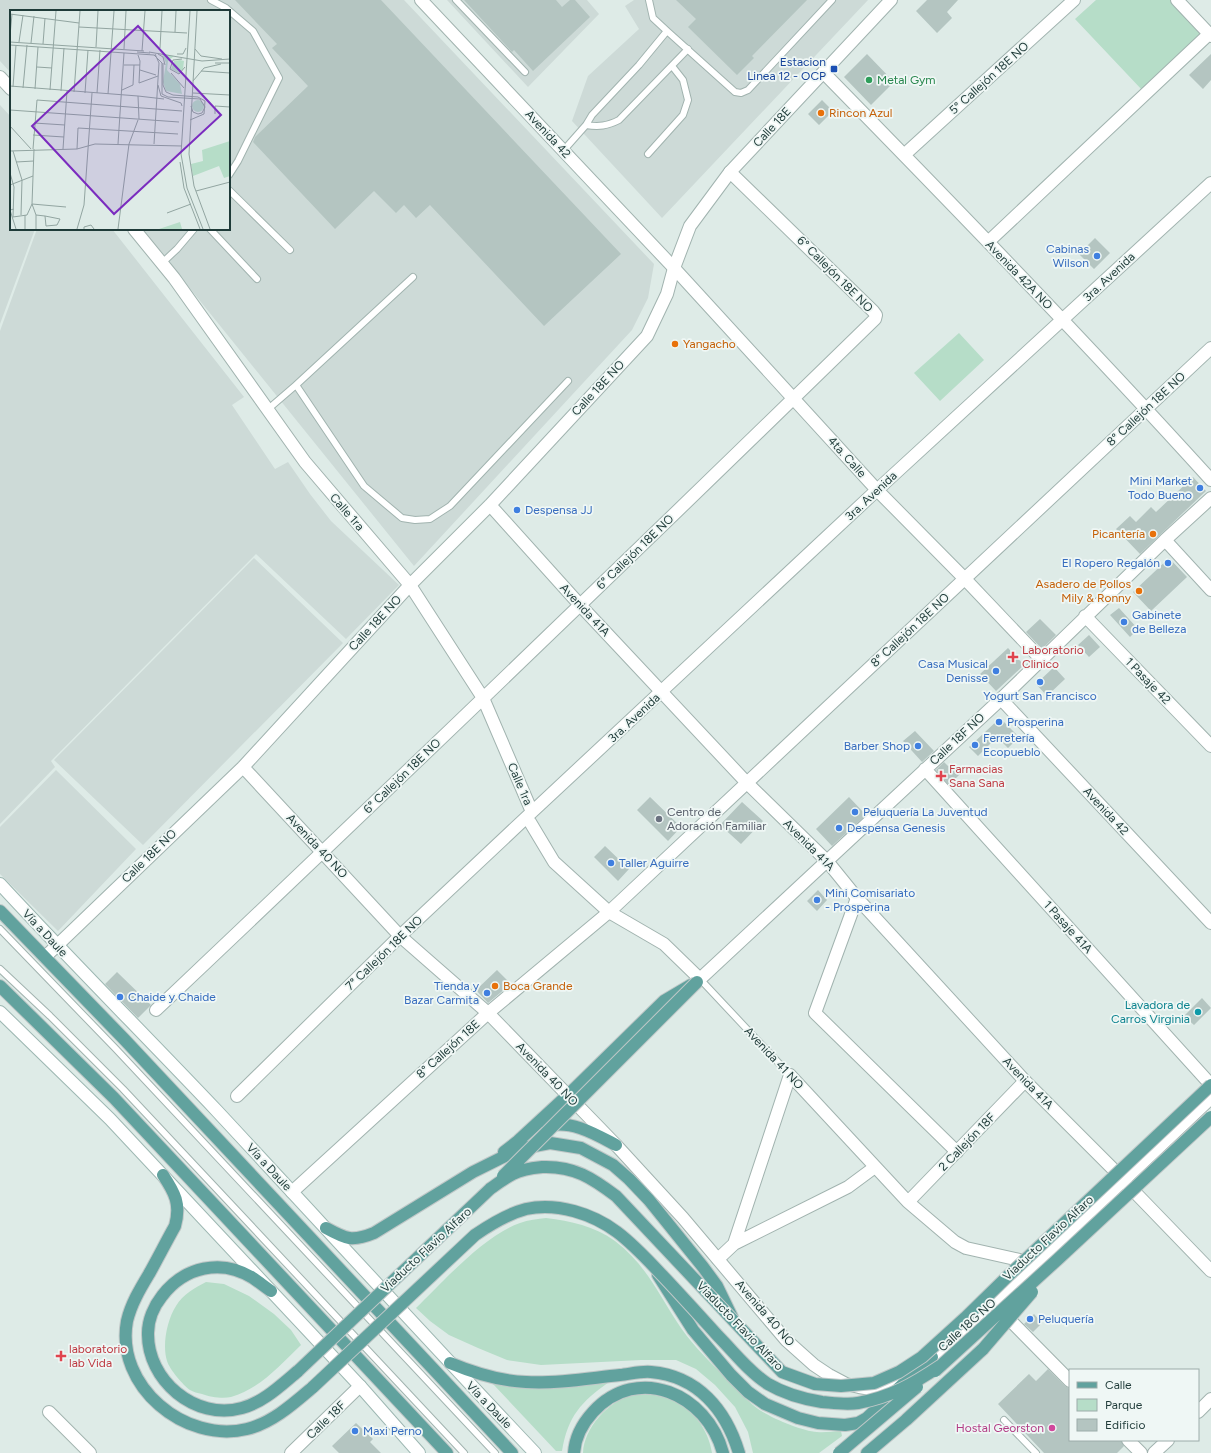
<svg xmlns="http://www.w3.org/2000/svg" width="1211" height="1453" font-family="Figtree,sans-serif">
<rect width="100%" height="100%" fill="#deebe7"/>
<path fill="#cddad7" d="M0,0h404l250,264 -6,34 -16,32 -218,236 -272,-337h87v-218h-218v62l-11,-12z
M447,0h140l12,14 -71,73z
M634,0h234l-206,218 -90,-97 16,-45 51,-47 -14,-23z
M0,105l11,12v112h24l-35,95z
M37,229h75l132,168 -12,8 43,64 13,-7 22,32 21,27 68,64 -53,54 -90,-85 -205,207 4,6 -55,57v-493z
M254,558l89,85 -200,202 -89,-85z
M56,770l80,79 -78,82 -58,-57v-47z"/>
<path fill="#b6ddc8" d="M1096,0h76l32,33 -61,58 -68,-72z
M959,333l25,27 -44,41 -26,-28z
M546,1218c25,3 48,8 69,23 30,23 42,50 62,81 12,19 28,35 44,51 10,10 20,22 32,32 12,11 48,26 64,27 8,1 16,-1 24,-1l1,5 -23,17h-66l-5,-21 -13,-25 -20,-22 -19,-16 -20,-9h-35l-100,5 -34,-5 -29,-12 -29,-13 -19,-14 -14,-13c27,-26 68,-73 104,-85 8,-3 18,-4 26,-5z
M206,1282l18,2 25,12 25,18 17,16 10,15c-21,20 -41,44 -70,52 -8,2 -21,0 -29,-3 -4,-1 -9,-2 -12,-4 -7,-5 -20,-20 -23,-29 -5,-16 0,-41 9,-55 7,-12 19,-18 30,-24z
M497,1382l91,2 21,-2c-28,20 -41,34 -47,69h-6l-63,-67z
M651,1394c6,2 13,3 19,5 22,8 39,31 42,54h-129c1,-25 25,-52 50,-58 6,-1 13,0 18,-1z"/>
<path fill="#b4c5c1" d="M235,0h146l240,254 -77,72 -114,-121 -14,13 -12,-13 -8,8 -22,-22 -39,38 -82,-87 2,-5 53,-51 -36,-38 5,-4z
M464,0h92l6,7 8,-7h5l15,17 -57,54 -19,-21 -2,2z
M676,0h131l-55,56 2,2 -17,17 -49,-48 8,-8z
M927,0h31l-11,12 5,6 -15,15 -21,-22z
M867,54l27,28 -23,23 -27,-28z
M1211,54v26l-8,9 -14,-14z
M822,100l11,11 -14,14 -11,-11z
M1095,238l15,15 -16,16 -15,-15z
M1193,477l13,14 -66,63 -24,-25 14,-13 6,6 15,-15 5,5z
M1169,558l18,19 -36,34 -18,-19z
M1119,608l19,21 -8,8 -20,-22z
M1040,619l16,16 -14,14 -16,-17z
M1089,635l11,12 -11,10 -11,-12z
M1008,648l16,17 -28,26 -16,-17z
M1054,667l11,12 -18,17 -11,-12z
M1000,718l19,19 -11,11 -11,-11 -19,19 -9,-9z
M915,731l19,20 -12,11 -19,-21z
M944,762l4,4 4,-3 9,10 -12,12 -13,-15z
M650,797l31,30 -13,14 -31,-31z
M849,797l17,18 -34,31 -16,-17z
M742,802l21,19 -22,23 -21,-19z
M605,846l24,23 -11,12 -24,-24z
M818,890l9,10 -10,11 -10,-10z
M497,970l14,14 -23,19 -12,-13z
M117,972l34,33 -13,13 -33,-34z
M1202,998l9,10 -17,17 -10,-9z
M1034,1314l8,9 -9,9 -9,-8z
M1048,1369l17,17 5,3v51h51l3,6 -7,7h-73l-46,-49 31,-30 7,7z
M356,1423l17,16 -3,3 11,11h-42l-7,-7z"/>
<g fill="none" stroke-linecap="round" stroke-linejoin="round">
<defs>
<path id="service" d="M211,0l15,8 27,23 26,47 -41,83 -9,14
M456,0l69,72
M667,31l68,61 6,1 7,-3 84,-90
M586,125c13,2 21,1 33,-5l69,-71
M563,151l23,-26 6,-10 47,-50 28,-34 -14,-13 -4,-18
M648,154l35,-39 5,-15 -5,-20 -11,-14
M229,190l61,60
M210,229l47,50
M162,263l15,-14 17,-20
M296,385l68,101 38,32 13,2 15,-1 20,-13 118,-125
M267,410l29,-25 117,-108
M0,929l115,119 380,405
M0,969l50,47 73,73 341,364
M700,979l90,96
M1004,1420l32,33"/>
<path id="minor" d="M421,0l253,268 203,222 88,89 76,80
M1177,0l34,36
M824,73c131,134 261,268 387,407
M904,155l170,-155
M988,242l221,-208
M1165,540l46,50
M410,585l73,113 49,114
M1085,616l126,130
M1001,699l210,224
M925,769l286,316
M530,822l24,40 55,50 55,32 36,35 301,-280 164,-159 46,-42
M857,898l-42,115 142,139
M156,1010c242,-229 481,-459 719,-691l1,-4 -3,-4 -143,-139
M237,1096l163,-160 132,-124 345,-322 334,-307
M1124,1181l87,90
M292,1192l196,-179 121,-101 602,-564
M908,1202l117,-121
M734,1244l114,-57 27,-20
M718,1259l16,-15 56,-169 118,127 47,40 11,6 67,15
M1002,1312l68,69
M49,1412l41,41
M1198,1412l13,-13
M1128,1440l13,13
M291,1453l69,-67
M1154,1453l14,-13"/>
<path id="tertiary" d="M0,77l11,12
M134,229l40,49 131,184 105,123
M490,505l90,100 167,178 80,78 30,37 168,183 99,99
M243,767l157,169 88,77 128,132 67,73 103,122 28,25 15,10 17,9 13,3 12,2 14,-4 13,-5 34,-23 103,-93 176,-166
M45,957l198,-190 167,-182 80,-80 157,-169 20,-42 7,-26 16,-42 40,-54 161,-172"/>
<path id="secondary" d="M0,884c71,77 145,151 217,227 106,114 211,229 318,342
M0,1012l110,107 250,267 59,67"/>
<path id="primary" d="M0,911l124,128 388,414
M0,986l114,112 333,355
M548,1126c24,-6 47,8 68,19
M504,1152l14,-11 50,-46 96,-94 27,-16
M163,1175c12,18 18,29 12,51 -9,16 -17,32 -26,48 -9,15 -18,30 -22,47 -12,65 58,123 120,108 25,-6 46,-25 66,-42
M326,1228c20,11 26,14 48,5l99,-61 38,-19 18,-6 21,-4 31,5 32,17 16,14 20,21 54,67 14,19 15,31
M658,1275l35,55 38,45 17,17 17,12 33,14 20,5 27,2 13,-2 9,-5 65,-61
M271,1291c-6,-4 -12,-9 -18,-13 -32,-20 -69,-11 -91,18 -8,10 -14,24 -14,37 -1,47 47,88 94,75 22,-6 39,-23 56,-37
M450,1363c24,10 49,18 76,19 31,2 64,-4 94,-7 10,-1 21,-4 31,-3 47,4 75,38 88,81
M574,1453c1,-16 8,-29 19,-41 45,-49 114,-18 130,41
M867,1453l39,-33 77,-71"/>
</defs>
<use href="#service" stroke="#a1b3af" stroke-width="8"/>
<use href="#minor" stroke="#a1b3af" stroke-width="14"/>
<use href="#tertiary" stroke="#a1b3af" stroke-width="14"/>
<use href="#secondary" stroke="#9db7b2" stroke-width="14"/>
<use href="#primary" stroke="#c0c8c8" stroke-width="14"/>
<use href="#service" stroke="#fff" stroke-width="6"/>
<use href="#minor" stroke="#fff" stroke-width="12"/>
<use href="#tertiary" stroke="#fff" stroke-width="12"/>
<use href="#secondary" stroke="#fff" stroke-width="12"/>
<use href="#primary" stroke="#61a29e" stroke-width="12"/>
<defs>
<path id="primary-bridge" d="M503,1176l194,-194
M983,1349l49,-57
M298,1371l192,-182c7,-5 15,-11 23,-15 9,-5 20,-6 30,-7 31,-1 49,11 73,29l166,176 33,12 26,2 33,-3 25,-11 23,-15 43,-39 44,-43 202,-190
M935,1371l122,-111 154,-143
M313,1387l162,-152c16,-11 32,-21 51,-26 31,-7 67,5 91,23 16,12 30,27 44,42 19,20 38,41 57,62 16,16 31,36 50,48 17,10 35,15 54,18 12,1 25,3 36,1 33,-6 55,-19 82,-37
M839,1453l78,-66"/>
</defs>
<use href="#primary-bridge" stroke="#c0c8c8" stroke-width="14" stroke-linecap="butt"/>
<use href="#primary-bridge" stroke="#61a29e" stroke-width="12"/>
</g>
<rect fill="#1a4fb4" stroke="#eff7f5" stroke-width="1.5" x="830" y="65" width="8" height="8" rx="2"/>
<circle fill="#2e9e5b" stroke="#eff7f5" stroke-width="1.5" cx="869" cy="80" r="4"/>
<g fill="#e8710a" stroke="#eff7f5" stroke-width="1.5">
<circle cx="821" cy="113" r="4"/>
<circle cx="675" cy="344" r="4"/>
<circle cx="1153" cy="534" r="4"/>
<circle cx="1139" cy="591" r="4"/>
<circle cx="495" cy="986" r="4"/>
</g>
<g fill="#3f7fe0" stroke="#eff7f5" stroke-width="1.5">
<circle cx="1097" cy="256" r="4"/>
<circle cx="1200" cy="488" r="4"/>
<circle cx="517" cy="510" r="4"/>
<circle cx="1168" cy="563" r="4"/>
<circle cx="1124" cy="622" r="4"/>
<circle cx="996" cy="671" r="4"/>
<circle cx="1040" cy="682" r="4"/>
<circle cx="999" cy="722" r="4"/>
<circle cx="975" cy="745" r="4"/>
<circle cx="918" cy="746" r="4"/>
<circle cx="855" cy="812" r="4"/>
<circle cx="839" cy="828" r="4"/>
<circle cx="611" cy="863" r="4"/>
<circle cx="817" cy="900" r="4"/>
<circle cx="487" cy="993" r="4"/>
<circle cx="120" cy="997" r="4"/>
<circle cx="1030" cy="1319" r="4"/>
<circle cx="355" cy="1431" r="4"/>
</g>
<g fill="#e0444e" stroke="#eff7f5" stroke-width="1.5">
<path d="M1011 651h4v4h4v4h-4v4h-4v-4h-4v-4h4z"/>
<path d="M939 770h4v4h4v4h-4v4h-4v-4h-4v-4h4z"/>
<path d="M59 1350h4v4h4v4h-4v4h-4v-4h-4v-4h4z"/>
</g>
<circle fill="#6b7280" stroke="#eff7f5" stroke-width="1.5" cx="659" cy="819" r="4"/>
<circle fill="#0f9aa8" stroke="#eff7f5" stroke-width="1.5" cx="1198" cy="1012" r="4"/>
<circle fill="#d1479c" stroke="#eff7f5" stroke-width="1.5" cx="1052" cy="1428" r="4"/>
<g text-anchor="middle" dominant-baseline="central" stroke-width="3.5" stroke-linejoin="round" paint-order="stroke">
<g font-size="12" fill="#164399" stroke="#eff7f5" text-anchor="end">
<text x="826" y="62">Estacion<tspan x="826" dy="14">Linea 12 - OCP</tspan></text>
</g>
<g font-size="12" fill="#1f3b39" stroke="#eff7f5">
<text transform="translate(989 78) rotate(-42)">5° Callejón 18E NO</text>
<text transform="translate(772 127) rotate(-47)">Calle 18E</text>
<text transform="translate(548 134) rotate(47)">Avenida 42</text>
<text transform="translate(835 274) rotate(45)">6° Callejón 18E NO</text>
<text transform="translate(1019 275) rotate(46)">Avenida 42A NO</text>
<text transform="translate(1109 277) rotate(-43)">3ra. Avenida</text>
<text transform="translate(598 388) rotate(-47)">Calle 18E NO</text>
<text transform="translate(1146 409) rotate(-43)">8° Callejón 18E NO</text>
<text transform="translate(847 457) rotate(48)">4ta. Calle</text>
<text transform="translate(871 496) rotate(-43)">3ra. Avenida</text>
<text transform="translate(347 512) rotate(49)">Calle 1ra</text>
<text transform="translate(635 552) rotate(-44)">6° Callejón 18E NO</text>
<text transform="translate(585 610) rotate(47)">Avenida 41A</text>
<text transform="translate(375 623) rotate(-47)">Calle 18E NO</text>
<text transform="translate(910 630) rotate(-43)">8° Callejón 18E NO</text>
<text transform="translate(1148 681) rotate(46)">1 Pasaje 42</text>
<text transform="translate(634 718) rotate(-43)">3ra. Avenida</text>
<text transform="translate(957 739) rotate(-43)">Calle 18F NO</text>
<text transform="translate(402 776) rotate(-44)">6° Callejón 18E NO</text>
<text transform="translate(520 784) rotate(67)">Calle 1ra</text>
<text transform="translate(1106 811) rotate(47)">Avenida 42</text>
<text transform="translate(809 845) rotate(45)">Avenida 41A</text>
<text transform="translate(317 846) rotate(47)">Avenida 40 NO</text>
<text transform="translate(149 856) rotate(-44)">Calle 18E NO</text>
<text transform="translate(1068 927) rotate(48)">1 Pasaje 41A</text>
<text transform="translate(45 933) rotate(47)">Vía a Daule</text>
<text transform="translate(384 953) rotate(-44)">7° Callejón 18E NO</text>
<text transform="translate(448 1049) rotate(-42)">8° Callejón 18E</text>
<text transform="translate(774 1058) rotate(47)">Avenida 41 NO</text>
<text transform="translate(547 1074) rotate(46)">Avenida 40 NO</text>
<text transform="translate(1028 1083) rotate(46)">Avenida 41A</text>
<text transform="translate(967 1142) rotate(-46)">2 Callejón 18F</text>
<text transform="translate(269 1167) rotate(47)">Vía a Daule</text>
<text transform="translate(1048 1238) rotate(-43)">Viaducto Flavio Alfaro</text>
<text transform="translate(426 1250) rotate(-43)">Viaducto Flavio Alfaro</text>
<text transform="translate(765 1313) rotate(49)">Avenida 40 NO</text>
<text transform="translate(967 1325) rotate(-42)">Calle 18G NO</text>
<text transform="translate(740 1326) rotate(46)">Viaducto Flavio Alfaro</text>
<text transform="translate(489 1405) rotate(46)">Vía a Daule</text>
<text transform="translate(326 1420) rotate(-44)">Calle 18F</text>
</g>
<g font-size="12" fill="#27864d" stroke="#eff7f5" text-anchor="start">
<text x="877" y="80">Metal Gym</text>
</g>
<g font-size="12" fill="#c56008" stroke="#eff7f5" text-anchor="start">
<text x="829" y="113">Rincon Azul</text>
<text x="683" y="344">Yangacho</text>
<text x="1145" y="534" text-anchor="end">Picantería</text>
<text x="1131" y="584" text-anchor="end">Asadero de Pollos<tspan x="1131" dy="14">Mily &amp; Ronny</tspan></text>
<text x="503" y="986">Boca Grande</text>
</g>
<g font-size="12" fill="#366cbe" stroke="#eff7f5" text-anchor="start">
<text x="1089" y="249" text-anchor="end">Cabinas<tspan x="1089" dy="14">Wilson</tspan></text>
<text x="1192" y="481" text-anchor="end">Mini Market<tspan x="1192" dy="14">Todo Bueno</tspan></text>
<text x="525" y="510">Despensa JJ</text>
<text x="1160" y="563" text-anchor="end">El Ropero Regalón</text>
<text x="1132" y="615">Gabinete<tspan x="1132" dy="14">de Belleza</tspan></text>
<text x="988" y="664" text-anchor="end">Casa Musical<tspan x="988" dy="14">Denisse</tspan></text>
<text x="1040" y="696" text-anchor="middle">Yogurt San Francisco</text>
<text x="1007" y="722">Prosperina</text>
<text x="983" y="738">Ferretería<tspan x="983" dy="14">Ecopueblo</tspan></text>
<text x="910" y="746" text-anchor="end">Barber Shop</text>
<text x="863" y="812">Peluquería La Juventud</text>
<text x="847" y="828">Despensa Genesis</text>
<text x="619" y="863">Taller Aguirre</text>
<text x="825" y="893">Mini Comisariato<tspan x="825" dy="14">- Prosperina</tspan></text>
<text x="479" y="986" text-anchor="end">Tienda y<tspan x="479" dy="14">Bazar Carmita</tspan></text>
<text x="128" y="997">Chaide y Chaide</text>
<text x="1038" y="1319">Peluquería</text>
<text x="363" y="1431">Maxi Perno</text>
</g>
<g font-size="12" fill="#be3a42" stroke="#eff7f5" text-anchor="start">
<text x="1022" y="650">Laboratorio<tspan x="1022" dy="14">Clinico</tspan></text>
<text x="949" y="769">Farmacias<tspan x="949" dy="14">Sana Sana</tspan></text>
<text x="69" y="1349">laboratorio<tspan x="69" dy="14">lab Vida</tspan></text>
</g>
<g font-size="12" fill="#5b616d" stroke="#eff7f5" text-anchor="start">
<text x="667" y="812">Centro de<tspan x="667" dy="14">Adoración Familiar</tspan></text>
</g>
<g font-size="12" fill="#0d838f" stroke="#eff7f5" text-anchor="end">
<text x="1190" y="1005">Lavadora de<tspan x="1190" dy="14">Carros Virginia</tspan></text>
</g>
<g font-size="12" fill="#b23c85" stroke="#eff7f5" text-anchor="end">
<text x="1044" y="1428">Hostal Georston</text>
</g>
</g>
<g transform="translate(10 10)">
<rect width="220" height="220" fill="#deebe7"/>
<path d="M152,44l12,2 -6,5 -1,9 13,14 2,10 -16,-3 -3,-9 3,-19zM170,50l4,1 -1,8 -4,4 -8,-4 3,-8zM182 96a6 6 0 1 1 12 0a6 6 0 1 1-12 0ZM220,131v35l-6,2 -5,-12 -26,10 -2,-12 12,-3 -1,-11zM170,212l2,7h-23z" fill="#b6ddc8"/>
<path fill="none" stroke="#92a5a1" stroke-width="1" d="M180,1l-9,143 6,34 16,41M187,1l-8,143 5,32 16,43M0,4l69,9M69,17l108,6M165,22l1,-21M0,26l2,-22M0,32l134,9M9,32l4,-27M21,33l3,-27M33,34l2,-26M0,35l144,10 8,8v31l6,3 32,2 5,8 -3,6 -4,1 -5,-2 -2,-6M86,37l2,-36M150,38l2,-37M114,39l2,-38M185,39l6,7 21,3M132,41l3,-40M127,42l13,1M139,42l53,9 28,-2M148,44l5,3 2,8M167,44h6l3,-6M128,45l2,6 -1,22 19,-7M172,49l-9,1 -3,9 9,5 6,-7M153,53v22l3,7 7,3 25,2 7,4 -1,13 -14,6M205,53h15M114,55h16M27,57l15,1M130,60l16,5M191,61l29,2M161,63l13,15M183,71l11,-13 17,-4M148,75l3,11 20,7 1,3M0,76l128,10 1,23M3,77l3,-42M13,78l4,-43M25,79l3,-42M40,80l6,-79M112,80l11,-5 1,-20M51,81l3,-43M64,82l6,-81M75,83l3,-43M87,83l3,-43M183,83l37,2M98,84l6,-83M128,86l26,3M0,100l169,12M205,104v-8l15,1M24,113l31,2M0,116l21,23M23,125l31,2M108,134l6,-91M144,134l5,-81 -4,-9M23,139l4,-49 145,11M53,139l4,-58M67,139l1,-21 100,6M0,141l67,-2 18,-5 87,2M3,141l9,29 -1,35M6,152l18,-1M170,152l4,26 16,41M0,163l4,14 -1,30 14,-2 5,-11 2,-55M0,175l23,-9M186,181l34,-9M4,199l-4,1 6,19M157,203l24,-9M26,205l9,1 15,3 -3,6 -11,1 -1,-10M15,219v-14M26,219v-14l-4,-11 34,3M67,219l7,-24 8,-112M74,219v-2l7,-2 3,4M108,219l11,-85 9,-24"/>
<path fill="#7b2cbf" fill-opacity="0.15" stroke="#7b2cbf" stroke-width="2" d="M128,16l83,89 -107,99 -82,-88z"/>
<rect width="220" height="220" fill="none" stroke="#1f3b39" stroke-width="2"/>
</g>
<rect x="1069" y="1369" width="130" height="72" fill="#eff7f5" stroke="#9cacaa"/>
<rect x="1077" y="1382" width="20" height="6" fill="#61a29e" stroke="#9cacaa"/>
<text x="1105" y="1389" font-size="12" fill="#1f3b39">Calle</text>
<rect x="1077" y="1399" width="20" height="12" fill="#b6ddc8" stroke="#9cacaa"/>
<text x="1105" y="1409" font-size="12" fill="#1f3b39">Parque</text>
<rect x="1077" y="1419" width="20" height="12" fill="#b4c5c1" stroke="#9cacaa"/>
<text x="1105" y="1429" font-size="12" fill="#1f3b39">Edificio</text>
</svg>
